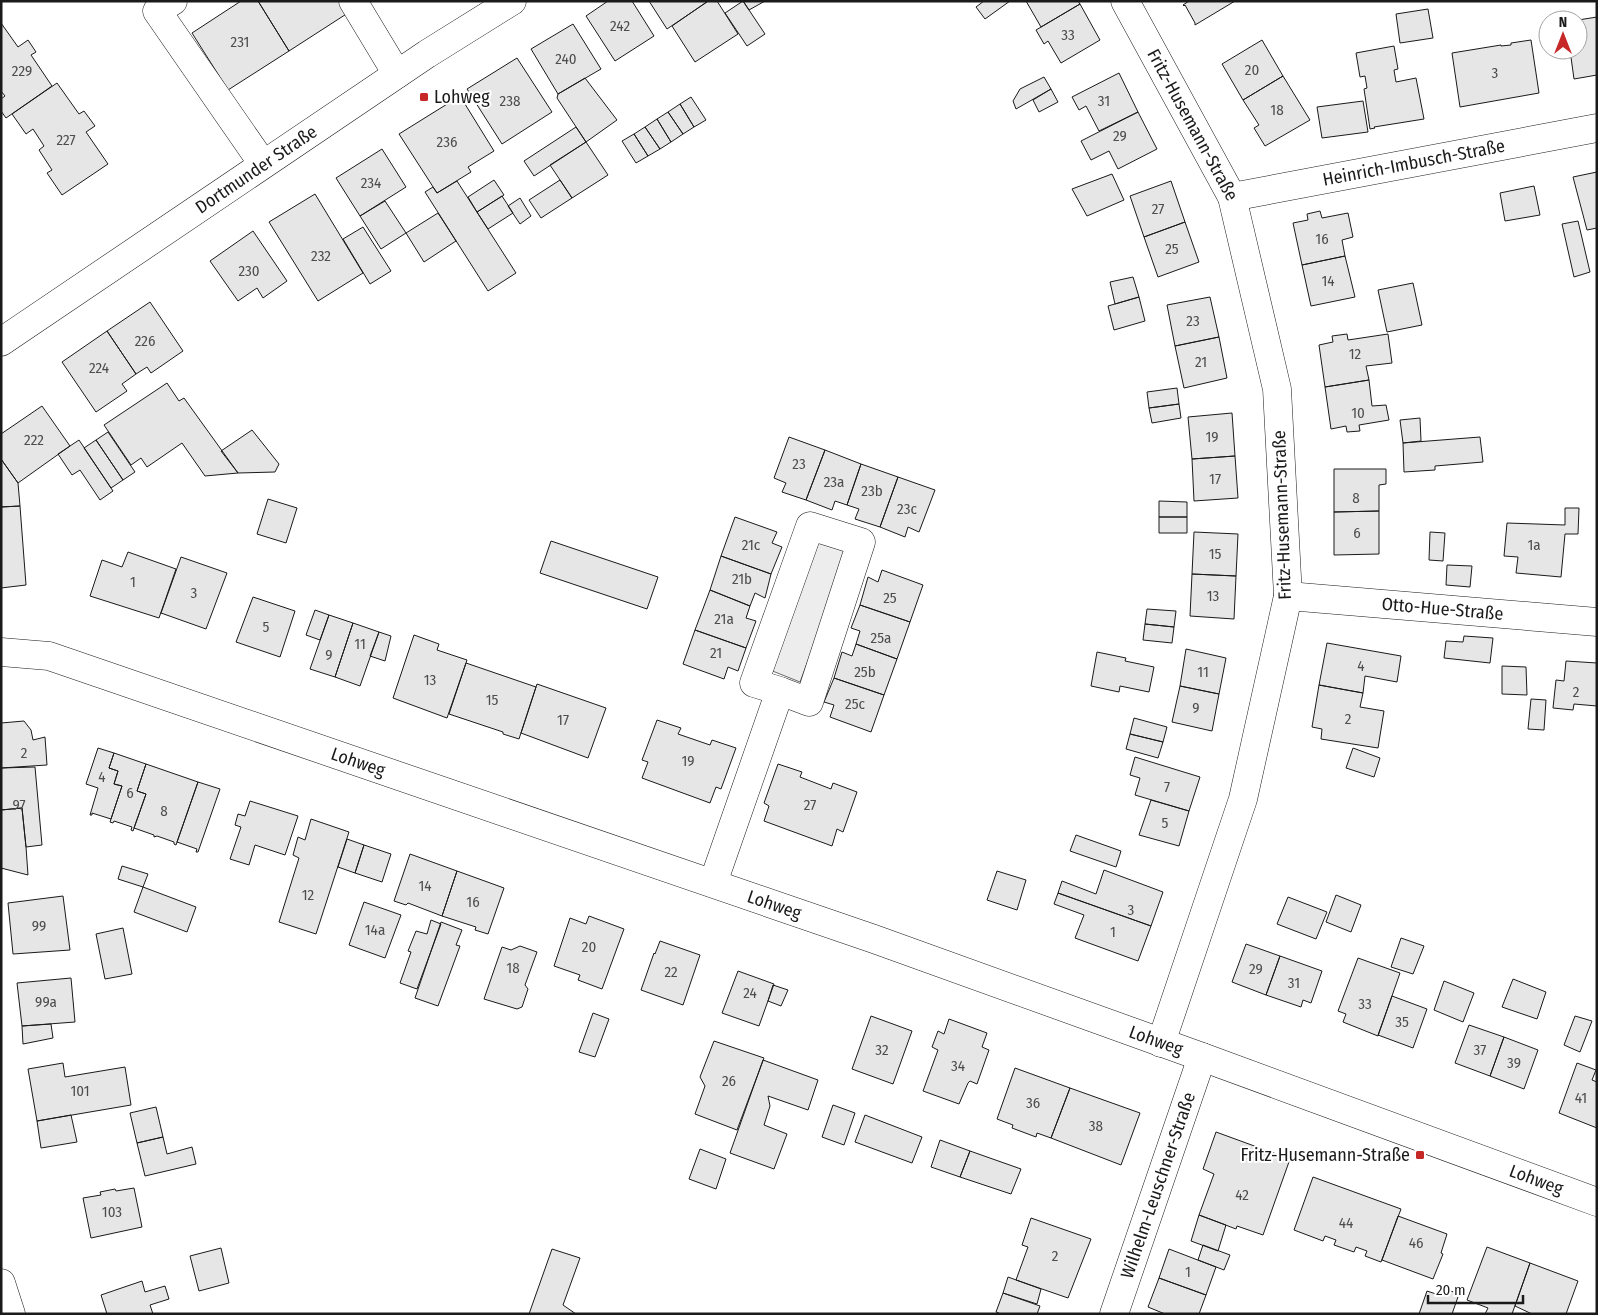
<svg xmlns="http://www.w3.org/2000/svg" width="1598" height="1315" font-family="'Fira Sans Condensed',sans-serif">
<rect width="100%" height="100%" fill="#fff"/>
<path fill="#ededed" stroke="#6a6a6a" d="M816,538l33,12 -49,132 -30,-12z"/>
<path fill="#e6e6e6" stroke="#1a1a1a" d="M241,1h17l31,50 -61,39 -36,-57z
M258,1h86l7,10 -62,40z
M608,1h24l22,35 -39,25 -29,-45z
M649,1h57l1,1 -40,27z
M708,1h9l21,33 -43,28 -23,-36z
M743,1h22l-16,9z
M743,1l22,33 -18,12 -22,-33z
M984,1h26l-25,18 -9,-12z
M1026,1h52l2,3 -39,23z
M1235,1l-40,24v-2l-10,-18 -1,1 -1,-1 6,-4z
M1080,4l20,36 -39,23 -13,-22 -4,3 -8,-14z
M1428,9l5,29 -33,5 -4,-29z
M1597,17v58l-23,4 -4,-29h8v-30z
M1,23l17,24 10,-7 8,12 -5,3 21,31 -46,32 -5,-7v-12l4,-3 -4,-5z
M573,24l28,45 -43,25 -27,-45z
M1262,40l21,36 -40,24 -21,-36z
M1531,40l8,53 -79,14 -8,-54 49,-8v1l10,-1v-2z
M1394,46l4,23 -4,1 2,12 20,-4 8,41 -50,8 1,1 -5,1 -6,-40 3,-1 -2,-12 -5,1 -4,-24z
M517,58l35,54 -50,32 -35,-55z
M1119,73l19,39 -39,19 -13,-25 -7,4 -7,-13z
M1283,76l27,44 -45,26 -11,-18 5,-3 -16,-25z
M1044,77l7,12 -35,20 -3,-8 7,-12z
M585,78l32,42 -31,22 -29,-44 1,-4z
M57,83l22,31 5,-3 11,15 -9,6 22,32 -46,31 -15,-22 5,-3 -13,-20 5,-4 -11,-17 -7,5 -14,-20z
M1051,89l7,13 -19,10 -6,-12z
M460,96l34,55 -26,16 3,5 -34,21 -38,-59z
M691,97l15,23 -12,7 -14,-23z
M1363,101l5,31 -46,6 -5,-31z
M680,104l14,23 -11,7 -15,-22z
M668,112l15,22 -12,8 -14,-23z
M1138,112l19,37 -39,20 -9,-18 -18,9 -10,-19z
M657,119l14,23 -11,7 -15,-22z
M576,127l10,15 -52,34 -10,-15z
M645,127l15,22 -12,7 -14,-22z
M634,134l14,22 -12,7 -14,-22z
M586,142l22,33 -36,23 -22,-33z
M382,149l24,38 -46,29 -24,-38z
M1597,172v56l-10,2 -14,-53z
M1112,174l12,26 -37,16 -15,-27z
M494,180l10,15 -27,17 -9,-15z
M560,180l12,18 -31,20 -12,-18z
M457,181l59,92 -28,18 -63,-99 8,-5 4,6z
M1171,181l14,41 -41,15 -14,-41z
M1534,186l6,29 -35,6 -5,-28z
M315,194l48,79 -45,28 -49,-79z
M502,196l11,17 -25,16 -11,-17z
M520,198l11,18 -11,8 -12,-18z
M385,201l21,32 -25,16 -21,-33z
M1320,211l2,7 26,-5 5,24 -11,3 3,16 -43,9 -9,-42 15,-3 -1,-6z
M438,213l18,28 -32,21 -18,-29z
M1578,221l12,51 -16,5 -12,-53z
M1185,222l14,40 -41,15 -14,-40z
M363,227l28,44 -21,13 -27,-45z
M253,231l34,50 -24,17 -6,-10 -19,13 -28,-40z
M1345,256l10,41 -44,9 -9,-41z
M1133,277l6,20 -24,7 -5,-22z
M1413,283l9,42 -35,7 -9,-42z
M1139,297l6,24 -31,9 -6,-24z
M1210,297l9,40 -44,9 -8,-41z
M150,302l33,49 -32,22 -4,-6 -11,7 -29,-43z
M107,331l29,43 -14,10 5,7 -31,21 -34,-50z
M1347,334l1,6 40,-6 4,29 -26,3 3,14 -44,7 -6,-42 14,-3 -1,-6z
M1219,337l8,41 -43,10 -9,-42z
M1369,380l3,26 14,-1 3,15 -30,5 1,6 -13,1 -1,-6 -15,3 -6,-42z
M167,383l12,18 5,-3 54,75 -33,3 -23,-33 -35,24 -6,-9 -10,7 -27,-40z
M1177,388l2,16 -30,4 -2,-16z
M1179,404l2,14 -29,5 -3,-15z
M42,406l28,40 -52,37 -17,-24v-25z
M1232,413l3,43 -43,3 -4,-42z
M1420,418l1,23 -18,2 -3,-23z
M252,430l27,34 -4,8 -37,1 -17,-22z
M108,432l27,40 -12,8 -27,-40z
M789,437l36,13 -19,50 -24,-8 4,-9 -12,-5z
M1480,437l3,25 -48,4v4l-31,2 -1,-29z
M79,440l34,51 -13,9 -20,-30 -8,5 -14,-21z
M96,440l27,40 -12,8 -27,-40z
M825,450l36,14 -14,41 -12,-4 -3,9 -26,-10z
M1235,456l3,42 -44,3 -2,-42z
M1,459l17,24 2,23 -19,1z
M861,464l37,13 -18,50 -25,-8 4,-10 -12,-4z
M1334,469h52v15l-7,1v26l-45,1z
M898,477l37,13 -16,42 -11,-5 -3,10 -25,-10z
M268,499l29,9 -11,35 -29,-9z
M1159,501l28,1v15h-28z
M20,506l6,79 -25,3v-81z
M1565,508h14l-1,26h-13l-4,43 -45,-4 2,-16 -14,-1 3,-33 58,2z
M1379,511v43l-45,1v-43z
M735,517l42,15 -5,11 10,4 -11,27 -50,-18z
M1159,517h28v16h-28z
M1194,532l44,2 -2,42 -44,-2z
M1430,532l15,1 -2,28 -14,-1z
M551,541l107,36 -11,32 -107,-36z
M128,552l48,17 -17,49 -69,-22 12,-36 20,7z
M721,556l50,18 -6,24 -10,-5 -5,13 -40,-16z
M181,557l46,16 -21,56 -45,-16z
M1447,565l25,1 -2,21 -24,-2z
M882,570l41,15 -13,37 -50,-17 8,-28 10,5z
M1192,574l44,2 -2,43 -44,-3z
M710,590l40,16 -4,12 10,3 -10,27 -51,-18z
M253,597l42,14 -15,46 -44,-15z
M860,605l50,17 -13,37 -41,-15 4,-13 -9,-3z
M1147,609l29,2 -2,16 -29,-3z
M315,610l14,5 -9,25 -14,-5z
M329,615l24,8 -18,54 -25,-8z
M353,623l26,9 -19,54 -25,-9z
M1145,624l29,3 -2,16 -29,-3z
M695,630l51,18 -8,23 -10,-4 -4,12 -41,-15z
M379,632l12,4 -6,25 -15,-5z
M414,635l25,9 -2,6 30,10 -20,58 -54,-20z
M1464,636l29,2 -3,25 -46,-5 2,-17 17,1z
M1327,643l74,13 -4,26 -32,-6 -2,17 -44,-8z
M856,644l41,15 -13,36 -50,-17 8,-26 10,4z
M1186,649l40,9 -7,36 -39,-8z
M1097,652l29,6 -1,3 29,6 -5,25 -29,-6 -1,6 -28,-6z
M1566,661l31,2v43l-23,-2 -1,6 -20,-2 3,-28 8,1z
M466,663l70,24 -17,52 -16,-5v-2l-54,-18z
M1502,666l24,1 1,28 -25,-1z
M834,678l50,17 -13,37 -41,-15 4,-12 -10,-3z
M537,684l69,24 -18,50 -67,-25z
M1319,685l44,8 -3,14 24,4 -6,37 -57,-9 1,-10 -10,-2z
M1180,686l39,8 -7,37 -40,-9z
M1531,699l15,1 -2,30 -16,-1z
M1134,718l33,9 -4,15 -33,-8z
M657,720l24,8 -3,6 32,11 2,-5 24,8 -15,41 -5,-2 -6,16 -68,-25 6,-16 -6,-2z
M24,721l7,9 2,10 12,-3 2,28 -46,3v-45z
M1130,734l33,8 -5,16 -32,-9z
M98,748l16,5 -5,15 9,3 -4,13 8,2 -11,33 -19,-6v2h-2l8,-27 -12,-4z
M1353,748l27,10 -6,19 -28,-9z
M114,753l32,11 -9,27 9,3 -13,37 -2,-1 1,-3 -18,-6 -1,2 -3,-1 12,-36 -8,-2 4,-13 -9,-3z
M1135,757l65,20 -11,34 -54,-16 5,-17 -10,-3z
M146,764l52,18 -22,63 -2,-1v-2l-17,-6 -3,1v-2l-20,-7 12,-34 -9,-3z
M778,764l24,8 -2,5 31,12 2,-6 24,9 -14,40 -6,-3 -5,17 -68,-25 5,-15 -5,-3z
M35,767l7,78 -16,2 -4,-39 -21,2v-42z
M198,782l22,7 -22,63h-2l1,-3 -20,-7z
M1151,800l38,11 -10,35 -40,-11z
M250,801l48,15 -13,39 -30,-10 -6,20 -19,-6 11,-32 -6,-2 3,-11 7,2z
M22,808l4,39 2,28 -27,-7v-58z
M311,819l38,13 -33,102 -37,-12 20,-64 -6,-3 5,-18 7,3z
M1076,835l45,16 -5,16 -46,-16z
M347,839l17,6 -9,28 -17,-6z
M364,845l27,9 -9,28 -27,-9z
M410,854l47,17 -15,45 -34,-13 -2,2 -12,-4z
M122,866l26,8 -5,13 -25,-8z
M1104,870l59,22 -12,34 -93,-33 4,-12 34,13z
M457,871l47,17 -16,46 -13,-4 1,-3 -34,-11z
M997,871l29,9 -9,30 -30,-10z
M143,887l53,20 -9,25 -53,-20z
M1058,893l93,33 -13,35 -63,-23 9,-23 -30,-11z
M1336,895l25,10 -10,27 -25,-10z
M63,896l7,54 -57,4 -5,-51z
M1288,897l39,15 -11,27 -39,-15z
M364,902l37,13 -16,43 -36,-13z
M589,916l35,13 -22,60 -24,-9 2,-5 -26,-9 16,-48 16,6z
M431,920l10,4 -24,65 -17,-6 11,-31 -3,-1 8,-20 11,3z
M441,922l21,8 -6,15 4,1 -22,60 -23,-8z
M123,928l9,46 -27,5 -9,-45z
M1401,938l23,8 -11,28 -22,-7z
M660,941l40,14 -17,50 -42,-15 13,-37 1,1z
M1246,944l34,12 -14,39 -34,-13z
M520,946l17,6 -12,33 3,4 -6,18 -5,2 -33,-10 18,-52 9,3z
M1280,956l42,15 -11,32 -8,-3 -2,7 -35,-12z
M1358,958l42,15 -22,63 -35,-14 3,-8 -8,-3z
M738,971l36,13 -15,42 -37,-13z
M71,978l4,44 -53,4 -5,-43z
M1513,979l33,13 -9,27 -35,-12z
M1444,981l30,12 -11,29 -29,-12z
M773,985l15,5 -7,16 -13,-5z
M1392,996l35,13 -14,39 -35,-13z
M593,1013l16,6 -14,38 -16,-5z
M871,1016l41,15 -19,53 -41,-15z
M1575,1016l17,5 -12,31 -16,-7z
M949,1019l38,14 -5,14 7,3 -12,34 -7,-3 -2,2 -9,21 -36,-13 15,-41 -6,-3 6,-16 6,3z
M51,1024l2,14 -30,6 -1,-18z
M1469,1025l35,12 -14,39 -35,-13z
M1504,1037l34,13 -14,39 -34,-13z
M714,1041l50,17 -27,72 -42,-16 10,-28 -5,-9z
M763,1060l55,20 -10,30 -40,-14 2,10 -6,19 23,9 -13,35 -44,-16z
M63,1063l2,14 60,-10 6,38 -94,16 -9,-52z
M1577,1063l19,7 -4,10 5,2v46l-38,-15z
M1015,1068l55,20 -19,50 -14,-5 -1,4 -24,-9 1,-3 -16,-6z
M1070,1088l70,25 -19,52 -70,-27z
M833,1105l22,8 -11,32 -22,-8z
M156,1107l7,30 -26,6 -7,-30z
M71,1115l6,27 -36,6 -4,-27z
M865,1115l57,22 -10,26 -57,-21z
M1216,1132l74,27 -27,76 -26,-9 -1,3 -37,-14 15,-41 -11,-5z
M163,1137l4,17 25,-7 4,17 -51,12 -8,-33z
M940,1140l30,11 -10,26 -29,-10z
M700,1149l26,10 -10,30 -27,-10z
M970,1151l51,18 -10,25 -51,-17z
M1313,1177l88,32 -20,53 -16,-6 2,-5 -11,-4 -2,5 -20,-7 2,-5 -11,-4 -2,5 -29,-11z
M134,1188l8,39 -51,11 -8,-40 18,-3 -1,-3 15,-3 1,2z
M1199,1215l27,10 -8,26 -27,-10z
M1398,1216l49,18 -6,19 2,1 -10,25 -51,-19z
M1031,1218l60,21 -23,59 -52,-18 12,-33 -6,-2z
M1203,1245l27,10 -6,15 -26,-10z
M1487,1247l43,16 -18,51h-27l3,-6 -21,-8z
M221,1248l8,35 -30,8 -9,-35z
M552,1249l28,9 -17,47 13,9h-47z
M1169,1249l47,18 -10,28 -47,-17z
M1530,1263l48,18 -12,33h-34l-17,-8z
M1008,1277l33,12 -4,15 -34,-11z
M1159,1278l47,17 -7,19h-34l-17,-7z
M142,1281l3,11 20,-6 4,13 -19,6 3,9h-46l-6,-19z
M1445,1289l14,5 -7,20h-33l8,-23 15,5z
M1003,1293l37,13 -3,8h-36l-5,-2z"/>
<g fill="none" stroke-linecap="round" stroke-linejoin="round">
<defs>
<g id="minor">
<path d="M173,1l-16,10 106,153"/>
<path d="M353,1l44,73"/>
<path id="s1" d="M1125,1l107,196 45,192 11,207 -45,203 -82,244"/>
<path id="s2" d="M1232,197l365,-69"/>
<path id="s3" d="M1288,596l309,26"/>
<path id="s4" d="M1,652l48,4 825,283 328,118 395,145"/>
<path d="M713,883l67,-192 29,11 52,-160 -51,-16 -56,157 26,8"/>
<path d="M1,1283l10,31"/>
<path id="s5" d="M1114,1314l88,-257"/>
</g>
<g id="major">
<path id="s6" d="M1,342l426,-288 85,-53"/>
</g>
</defs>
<use href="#minor" stroke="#1a1a1a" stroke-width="29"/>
<use href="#major" stroke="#1a1a1a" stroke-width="29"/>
<use href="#minor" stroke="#fff" stroke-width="28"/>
<use href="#major" stroke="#fff" stroke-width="28"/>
</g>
<g fill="#c62828" stroke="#fff" stroke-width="2">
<rect x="419" y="92" width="10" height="10" rx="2.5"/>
<rect x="1415" y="1150" width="10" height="10" rx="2.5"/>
</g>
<g text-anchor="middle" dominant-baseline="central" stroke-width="4" stroke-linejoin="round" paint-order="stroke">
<g font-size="15" fill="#4d4d4d">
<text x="620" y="26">242</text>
<text x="1068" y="35">33</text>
<text x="240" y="42">231</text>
<text x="566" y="59">240</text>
<text x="1252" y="70">20</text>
<text x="22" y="71">229</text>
<text x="1495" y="73">3</text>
<text x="510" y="101">238</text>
<text x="1104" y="101">31</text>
<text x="1277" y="110">18</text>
<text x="1120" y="136">29</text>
<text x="66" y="140">227</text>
<text x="447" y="142">236</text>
<text x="371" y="183">234</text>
<text x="1158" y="209">27</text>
<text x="1322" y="239">16</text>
<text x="1172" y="249">25</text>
<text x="321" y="256">232</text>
<text x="249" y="271">230</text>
<text x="1328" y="281">14</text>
<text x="1193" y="321">23</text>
<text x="145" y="341">226</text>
<text x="1355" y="354">12</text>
<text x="1201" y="362">21</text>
<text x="99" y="368">224</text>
<text x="1358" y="413">10</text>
<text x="1212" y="437">19</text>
<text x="34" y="440">222</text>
<text x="799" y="464">23</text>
<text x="1215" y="479">17</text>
<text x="834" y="482">23a</text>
<text x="872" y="491">23b</text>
<text x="1356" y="498">8</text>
<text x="907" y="509">23c</text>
<text x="1357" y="533">6</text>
<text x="751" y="545">21c</text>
<text x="1534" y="545">1a</text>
<text x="1215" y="554">15</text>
<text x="742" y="579">21b</text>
<text x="133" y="582">1</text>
<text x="194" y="593">3</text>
<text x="1213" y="596">13</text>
<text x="890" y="598">25</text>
<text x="724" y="619">21a</text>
<text x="266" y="627">5</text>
<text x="881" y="638">25a</text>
<text x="360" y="644">11</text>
<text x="716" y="653">21</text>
<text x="329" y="655">9</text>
<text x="1361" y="666">4</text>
<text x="865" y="672">25b</text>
<text x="1203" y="672">11</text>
<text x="430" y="680">13</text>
<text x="1576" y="692">2</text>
<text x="492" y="700">15</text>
<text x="855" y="704">25c</text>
<text x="1196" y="708">9</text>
<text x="1348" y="719">2</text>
<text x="563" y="720">17</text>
<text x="24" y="753">2</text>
<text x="688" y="761">19</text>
<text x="102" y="777">4</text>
<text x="1167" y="787">7</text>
<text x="130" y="793">6</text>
<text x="19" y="805">97</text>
<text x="810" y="805">27</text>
<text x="164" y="811">8</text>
<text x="1165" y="823">5</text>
<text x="425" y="886">14</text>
<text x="308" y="895">12</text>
<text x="473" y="902">16</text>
<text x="1131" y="910">3</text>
<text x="39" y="926">99</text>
<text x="375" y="930">14a</text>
<text x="1113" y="932">1</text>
<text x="589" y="947">20</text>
<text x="513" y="968">18</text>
<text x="1256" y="969">29</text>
<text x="671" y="972">22</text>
<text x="1294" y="983">31</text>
<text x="750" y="993">24</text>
<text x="46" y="1002">99a</text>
<text x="1365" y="1004">33</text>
<text x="1402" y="1022">35</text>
<text x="882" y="1050">32</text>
<text x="1480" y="1050">37</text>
<text x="1514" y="1063">39</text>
<text x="958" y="1066">34</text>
<text x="729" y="1081">26</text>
<text x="80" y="1091">101</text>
<text x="1581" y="1098">41</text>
<text x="1033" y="1103">36</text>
<text x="1096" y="1126">38</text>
<text x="1242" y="1195">42</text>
<text x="112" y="1212">103</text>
<text x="1346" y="1223">44</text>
<text x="1416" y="1243">46</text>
<text x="1055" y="1256">2</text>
<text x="1188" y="1272">1</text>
</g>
<g font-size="18" fill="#1a1a1a" stroke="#fff" text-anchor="start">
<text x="434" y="97">Lohweg</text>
<text x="1410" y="1155" text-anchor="end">Fritz-Husemann-Straße</text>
</g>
<g font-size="18" fill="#1a1a1a" stroke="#fff">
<text stroke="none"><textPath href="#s1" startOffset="141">Fritz-Husemann-Straße</textPath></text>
<text stroke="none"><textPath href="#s2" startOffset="185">Heinrich-Imbusch-Straße</textPath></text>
<text stroke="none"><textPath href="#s6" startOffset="308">Dortmunder Straße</textPath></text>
<text transform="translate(1282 515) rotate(-92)">Fritz-Husemann-Straße</text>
<text stroke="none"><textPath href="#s3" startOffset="155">Otto-Hue-Straße</textPath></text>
<text stroke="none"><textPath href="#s4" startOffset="375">Lohweg</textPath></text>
<text stroke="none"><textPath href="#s4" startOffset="815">Lohweg</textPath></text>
<text stroke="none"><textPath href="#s4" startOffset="1220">Lohweg</textPath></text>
<text stroke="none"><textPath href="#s4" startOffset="1625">Lohweg</textPath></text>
<text stroke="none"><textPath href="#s5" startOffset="136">Wilhelm-Leuschner-Straße</textPath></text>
</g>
</g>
<rect width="1598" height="1315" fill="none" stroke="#1a1a1a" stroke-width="5"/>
<g transform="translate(1563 35)"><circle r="24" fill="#ffffff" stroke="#a3a3a3"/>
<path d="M0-4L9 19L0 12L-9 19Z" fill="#c62828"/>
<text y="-8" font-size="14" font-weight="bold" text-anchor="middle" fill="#1a1a1a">N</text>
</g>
<path d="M1428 1295v8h95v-8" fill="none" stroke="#1a1a1a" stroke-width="2.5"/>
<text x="1436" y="1295" font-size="15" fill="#1a1a1a" stroke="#ffffff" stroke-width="4" paint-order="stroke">20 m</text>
</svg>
